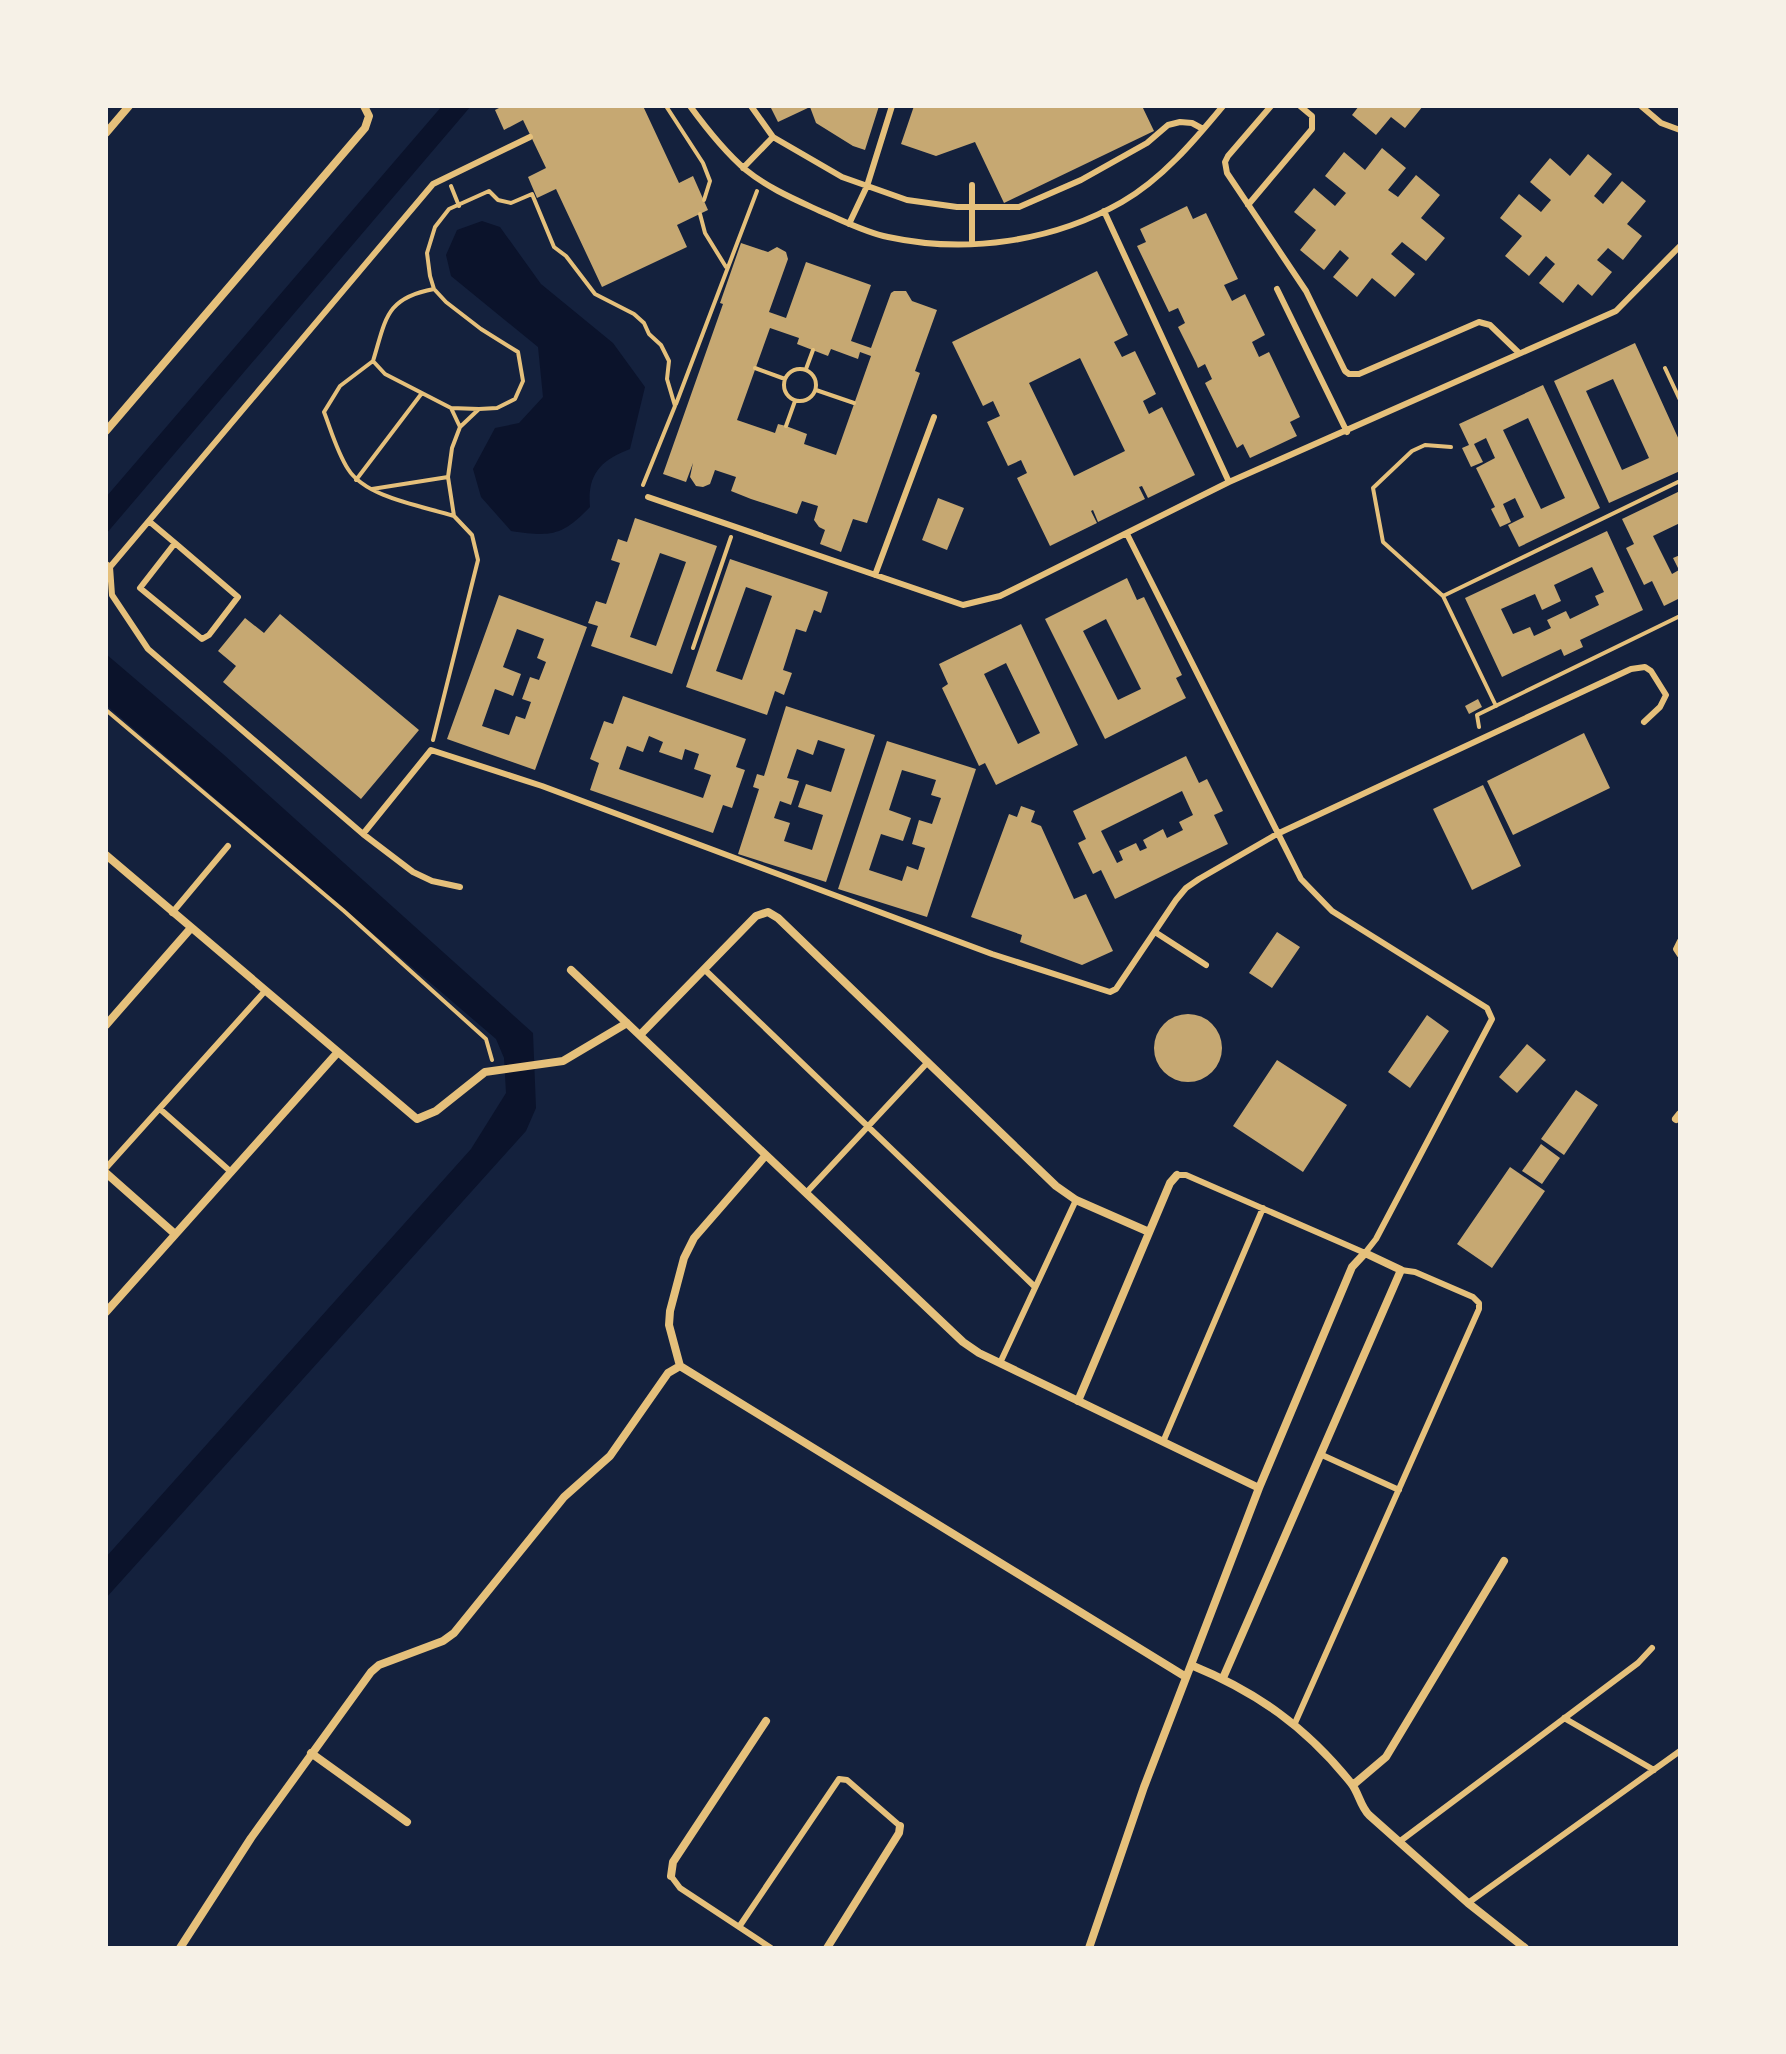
<svg xmlns="http://www.w3.org/2000/svg" width="1786" height="2054" font-family="'Noto Sans',sans-serif">
<rect width="100%" height="100%" fill="#14213d"/>
<path fill="#0b132b" d="M442,106h29l-365,428v-37z
M482,221l18,6 41,57 72,59 32,44 -15,62c-29,11 -43,25 -40,58 -28,29 -38,30 -79,24l-30,-34 -8,-28 22,-41 24,-5 24,-26 -5,-50 -87,-71 -5,-21 11,-25z
M106,654l117,100 310,279 3,75 -10,23 -420,467v-41l365,-408 35,-56 -2,-35 -8,-19 -390,-334z"/>
<path fill="#c6a872" fill-rule="evenodd" d="M503,106h140l36,77 14,-7 15,34 -31,15 10,22 -85,40 -46,-98 -19,9 -9,-21 18,-9 -23,-48 -19,10 -9,-20z
M770,106h109l-14,44 -12,-4 -37,-23 -6,-16 -32,15z
M914,106h228l12,25 -150,72 -29,-61 -39,14 -35,-12z
M1359,106h64l-18,22 -14,-11 -15,18 -24,-20z
M1382,148l24,20 -18,22 10,7 18,-22 24,20 -19,23 24,20 -19,23 -24,-19 -11,12 24,20 -20,23 -23,-19 -15,19 -24,-20 16,-19 -9,-8 -16,20 -24,-20 16,-20 -22,-18 20,-24 21,18 11,-13 -21,-17 19,-24 21,18z
M1588,154l24,20 -18,22 9,8 19,-23 24,20 -19,23 15,12 -19,24 -15,-12 -11,12 15,12 -20,24 -14,-12 -15,19 -24,-20 16,-19 -9,-8 -17,20 -24,-20 17,-20 -22,-18 19,-24 22,18 10,-12 -21,-18 20,-24 20,18z
M1187,206l6,13 13,-6 32,66 -14,6 8,16 13,-7 20,41 -13,7 7,15 10,-5 31,65 -10,5 7,14 -47,22 -7,-14 -6,4 -32,-65 7,-4 -7,-15 -7,4 -2,-5 -18,-36 7,-4 -7,-15 -9,4 -32,-66 9,-4 -6,-13z
M741,243l27,9 9,-5 9,5 2,7 -19,53 17,6 20,-56 65,23 -20,56 20,7 20,-55 3,-2h12l6,10 25,9 -22,61 5,2 -53,150 -14,-4 -12,33 -21,-8 5,-14 -6,-3 -5,-7 4,-14 -16,-5 -5,13 -46,-15 -20,-8 5,-14 -21,-7 -5,14 -7,3 -7,-1 -6,-9 3,-14 -7,19 -23,-8 60,-170 -3,-1zM770,328l29,10 -2,6 31,12 3,-7 27,10 2,-7 11,4 -35,99 -32,-11 3,-10 -21,-8 -8,-2 -3,9 -38,-13z
M1097,271l31,64 -14,7 8,15 13,-6 21,43 -13,7 6,13 13,-7 33,68 -47,23 -6,-12 -3,1 6,12 -47,23 -5,-12 -2,1 6,12 -47,23 -33,-68 10,-5 -6,-13 -13,6 -21,-44 13,-6 -7,-15 -10,5 -31,-64zM1080,358l45,93 -51,25 -45,-93z
M1635,343l45,99v29l-71,32 -55,-122zM1613,379l36,79 -27,12 -36,-79z
M1543,385l57,123 -81,39 -11,-22 16,-8 -9,-19 -12,6 8,18 -11,5 -9,-18 4,-2 -19,-39 19,-10 -9,-20 -12,6 9,18 -12,5 -9,-19 7,-3 -10,-21zM1528,418l37,80 -24,11 -38,-79z
M1680,491v32l-27,13 19,38 7,-4 -6,-12 7,-3v43l-16,8 -12,-25 -8,4 -18,-37 8,-4 -12,-25z
M938,498l26,10 -17,42 -25,-10z
M635,518l82,28 -45,128 -81,-28 7,-20 -10,-3 8,-22 10,3 14,-41 -9,-3 7,-21 9,3zM660,553l26,9 -30,84 -26,-9z
M1607,531l36,79 -63,30 3,7 -19,9 -3,-7 -59,28 -37,-79zM1592,567l12,25 -9,4 4,9 -29,14 -4,-8 -19,9 4,8 -17,8 -4,-9 -17,7 -12,-25 34,-15 7,16 19,-9 -7,-16z
M730,559l98,33 -7,21 -7,-3 -8,22 -10,-3 -13,41 9,3 -8,22 -9,-4 -8,24 -81,-28zM746,587l26,9 -30,84 -26,-9z
M1127,578l10,22 7,-3 38,78 -6,3 10,20 -81,41 -60,-120zM1106,619l35,70 -23,11 -35,-69z
M499,595l88,32 -52,143 -88,-31zM517,629l27,10 -7,19 9,4 -7,18 -9,-3 -8,22 9,3 -6,17 -9,-3 -7,19 -27,-9 13,-37 18,7 8,-22 -18,-7z
M280,614l139,116 -58,69 -138,-117 13,-16 -18,-15 27,-33 19,15z
M1021,624l57,121 -82,40 -11,-22 -6,3 -37,-78 6,-4 -9,-20zM1006,663l34,70 -22,11 -34,-70z
M623,696l123,43 -10,28 9,3 -13,38 -9,-3 -10,28 -123,-43 9,-27 -9,-4 14,-38 9,3zM649,736l14,6 -4,10 23,8 3,-11 14,5 -5,15 17,6 -8,23 -84,-29 8,-23 16,6z
M1478,699l4,8 -13,7 -4,-8z
M786,706l89,29 -49,147 -88,-28 21,-65 -6,-2 4,-13 7,2zM818,740l27,9 -14,43 -25,-8 -8,23 25,8 -11,35 -28,-9 6,-18 -16,-5 6,-17 11,4 8,-24 -12,-3 10,-29 16,6z
M1584,733l26,55 -97,47 -26,-54z
M887,741l89,28 -49,148 -89,-28zM902,770l34,10 -5,15 10,3 -9,26 -13,-4 -7,24 13,4 -7,22 -11,-4 -5,15 -33,-11 12,-36 22,7 8,-23 -22,-8z
M1186,756l13,27 8,-4 16,32 -9,4 14,29 -113,55 -14,-29 -8,4 -15,-31 8,-4 -13,-28zM1182,791l11,24 -14,7 4,8 -16,8 -4,-9 -20,11 4,8 -7,3 -4,-8 -17,8 4,9 -6,3 -16,-32z
M1483,785l38,81 -49,24 -39,-81z
M1021,806l14,5 -4,11 10,4 33,73 12,-5 27,57 -31,14 -62,-23 2,-7 -51,-18 38,-103 8,3z
M1277,932l23,15 -28,41 -23,-15z
M1154 1048a34 34 0 1 1 68 0a34 34 0 1 1-68 0Z
M1427,1015l22,16 -39,57 -22,-16z
M1527,1044l19,16 -29,33 -18,-16z
M1277,1060l70,45 -44,67 -70,-46z
M1576,1090l22,15 -34,50 -23,-16z
M1541,1144l19,14 -18,26 -20,-13z
M1510,1167l35,24 -53,77 -35,-24z"/>
<g fill="none" stroke-linecap="round" stroke-linejoin="round">
<path stroke="#e5c07b" stroke-width="4" d="M666,106l37,57 7,18 -6,19
M451,186l8,20
M700,214l5,19 21,34
M434,289c-49,9 -48,30 -61,72l12,13 66,34 28,1
M373,361l-33,25 -16,26c7,18 13,40 24,57 18,29 75,37 106,47
M755,368l30,11
M1665,368l15,32
M784 385a16 16 0 1 1 32 0a16 16 0 1 1-32 0Z
M806,369l7,-19
M816,390l38,13
M676,404l81,-213
M451,408l9,19
M786,426l9,-25
M1451,447l-26,-2 -13,6 -39,37 10,54 60,54 53,110
M356,480l66,-87
M372,489l76,-12
M1443,596l237,-115
M693,648l38,-111
M106,710l238,201 142,128 6,21
M1479,727l-2,-12 203,-99
M433,740l45,-180 -6,-25 -18,-19 -6,-39 4,-29 8,-21 19,-18 18,-1 18,-9 8,-18 -5,-29 -37,-23 -35,-27 -12,-13 -4,-13 -3,-23 8,-26 14,-18 40,-18 9,9 13,3 21,-9 22,53 12,9 29,38 39,20 10,9 5,11 12,11 8,16 -2,18 8,27 -32,79"/>
<path stroke="#e5c07b" stroke-width="6" d="M690,106c16,22 35,46 56,64 22,18 48,29 74,41 22,9 44,21 68,26 78,17 164,5 234,-35 40,-23 72,-61 101,-96
M751,106l22,31 69,40 65,23 50,7h62l62,-27 66,-37 21,-18 12,-3 12,1 11,6
M1271,106l-43,50 -3,6 2,11 79,118 39,80 4,3h10l120,-52 11,3 29,28
M1641,106l20,17 19,7
M743,168l30,-31
M972,185v59
M1248,205l64,-76v-13l-12,-10
M1104,211l125,271
M849,224l18,-38 25,-80
M1277,289l70,143
M648,497l315,108 37,-9 229,-114 387,-171 64,-65
M150,522l25,21
M1127,534l174,345 31,32 155,97 5,11 -116,220 -11,14 -179,-78h-9
M175,543l63,54 -29,38 -7,4 -62,-51z
M106,564l4,3 2,28 36,54 215,185 50,38 19,9 28,6
M110,567l323,-383 97,-47
M875,575l59,-158
M363,834l68,-84 111,36 450,168 118,38 6,-3 60,-89 10,-12 13,-9 78,-45 354,-165 14,-2 6,4 15,24 -6,12 -16,15
M172,913l56,-67
M1155,932l51,33
M1680,941l-4,8 4,6
M704,969l330,317
M160,1109l71,63
M106,1168l159,-177
M806,1193l122,-131
M1000,1363l76,-163
M1163,1442l100,-234
M1322,1455l77,35
M1564,1718l90,52
M1295,1723l184,-414v-6l-6,-6 -58,-25 -14,-2
M1399,1842l239,-179 14,-15
M671,1876l9,12 91,60
M1468,1903l212,-152
M739,1927l100,-148 8,1 53,46"/>
<path stroke="#e5c07b" stroke-width="8" d="M106,133l23,-27
M106,431l259,-303 4,-12 -5,-10
M106,855l311,264 19,-8 49,-39 78,-11 64,-38
M571,970l392,372 16,11 280,135
M106,1025l85,-97
M640,1035l116,-119 12,-4 10,6 278,268 20,14 73,32
M1676,1119l4,-5
M106,1173l69,61
M106,1312l232,-260
M680,1366l506,311
M1078,1401l92,-218 7,-8
M1191,1665c66,27 115,62 160,118 8,10 9,23 18,32l99,88 57,45
M311,1753l96,69
M1353,1785l33,-28 118,-196
M671,1876l2,-14 93,-141
M180,1948l71,-110 120,-166 8,-7 64,-24 11,-8 110,-136 46,-41 58,-83 12,-7 -11,-41 1,-14 14,-53 10,-20 72,-83
M827,1948l72,-115 1,-7
M1089,1948l55,-161 115,-299 93,-221 13,-14 36,17 -178,408"/>
</g>
<rect width="1786" height="2054" fill="none" stroke="#f6f1e7" stroke-width="216"/>
</svg>
